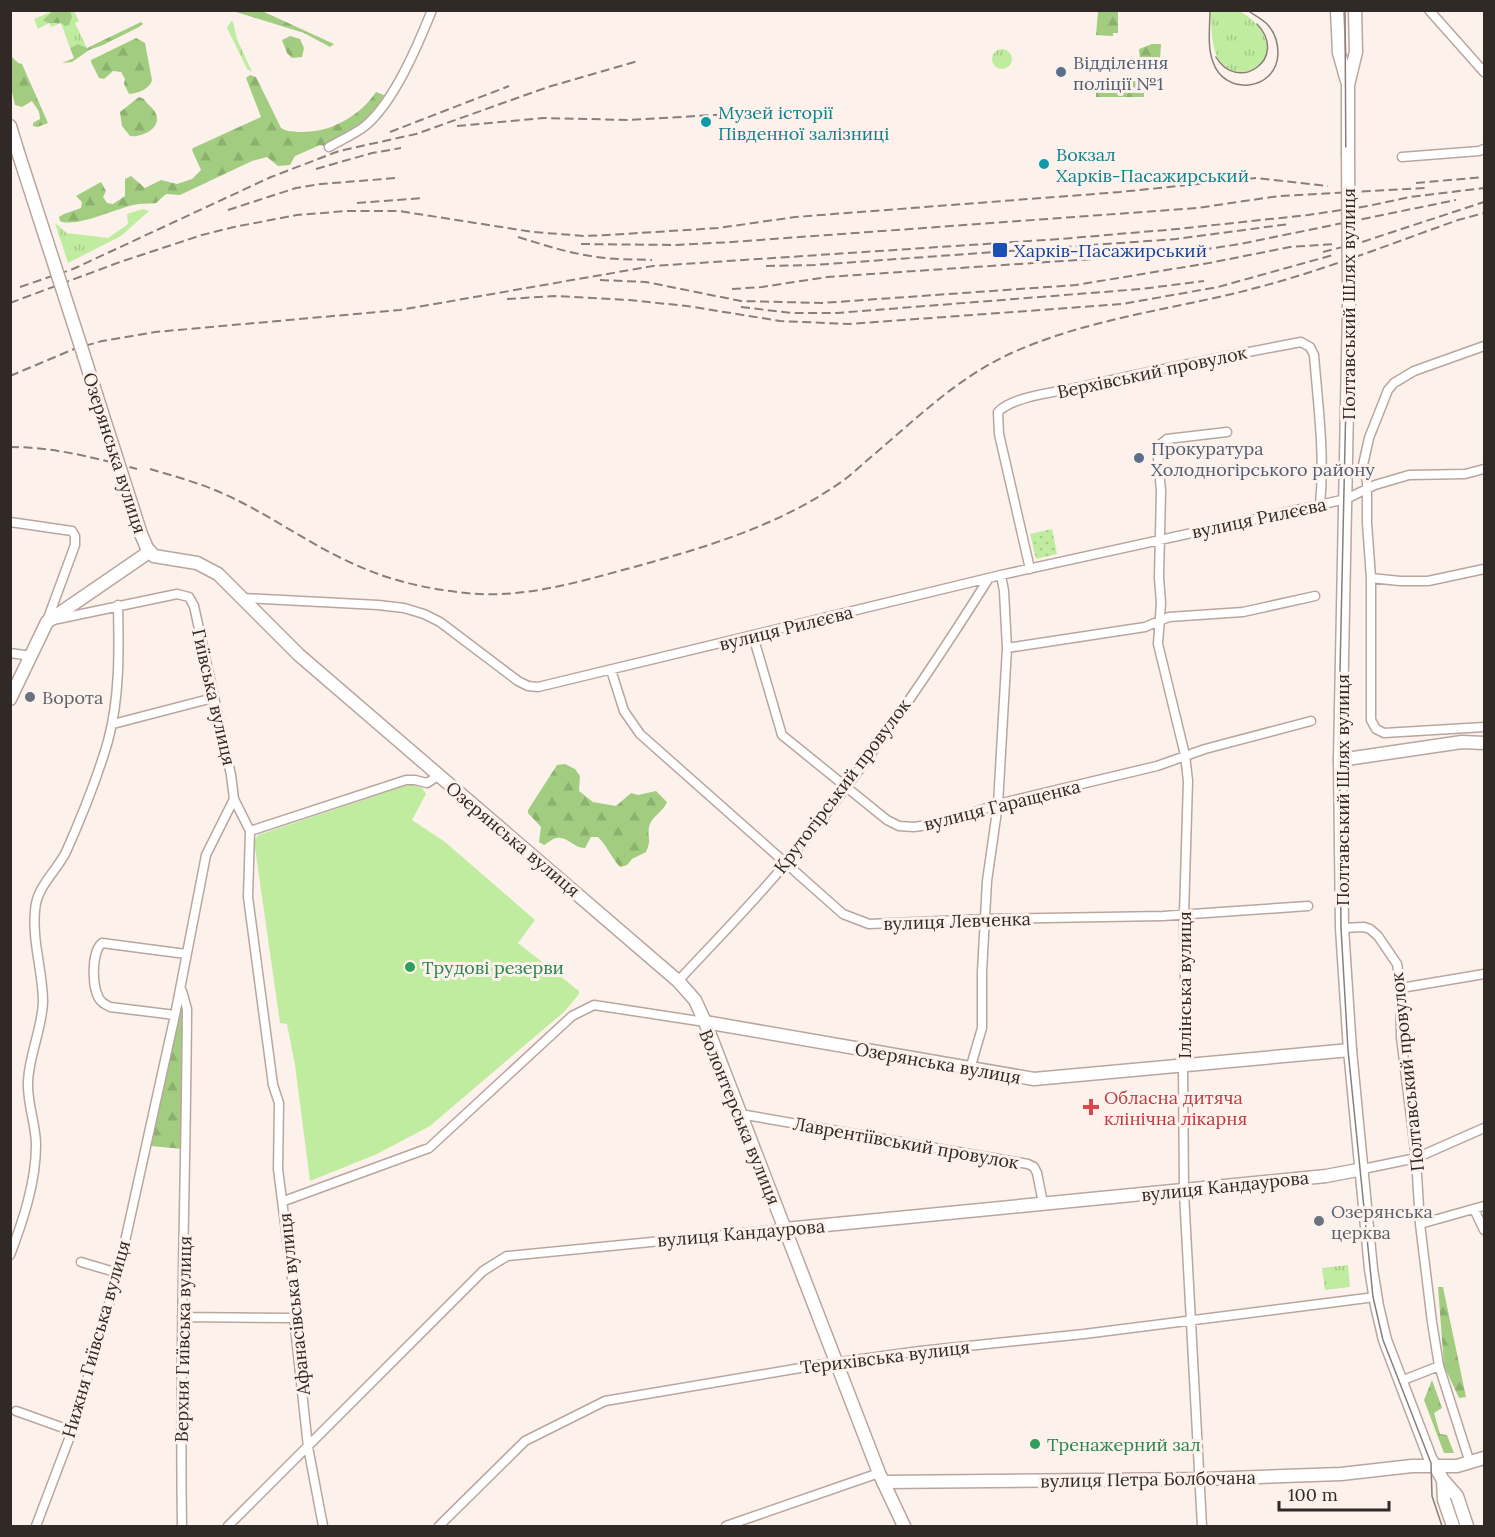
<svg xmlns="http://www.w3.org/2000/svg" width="1495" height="1537" font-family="Lora,serif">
<defs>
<pattern id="grass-tufts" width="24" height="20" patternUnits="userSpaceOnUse" patternTransform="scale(1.5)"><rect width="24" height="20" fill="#c0ec9f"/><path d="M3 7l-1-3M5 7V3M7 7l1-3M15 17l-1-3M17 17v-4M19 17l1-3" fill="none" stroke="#a5ca89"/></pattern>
<pattern id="forest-firs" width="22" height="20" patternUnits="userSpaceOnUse" patternTransform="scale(1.5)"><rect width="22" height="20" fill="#a2cd80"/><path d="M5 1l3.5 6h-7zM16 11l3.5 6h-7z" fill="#8cb06e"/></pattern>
<pattern id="park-dots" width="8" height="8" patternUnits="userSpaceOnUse" patternTransform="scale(1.5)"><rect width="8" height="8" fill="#c0ec9f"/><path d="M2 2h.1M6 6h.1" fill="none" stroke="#a5ca89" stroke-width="1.8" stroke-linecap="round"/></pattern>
</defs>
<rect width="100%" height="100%" fill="#fdf1ec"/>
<path fill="url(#grass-tufts)" d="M53,11h21l5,10 -4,2 12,25 -9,-4 -8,4 -9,-25 -10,4 -2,-4 -11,6 -4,-10z
M1211,11c8,-1 20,-3 28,0 16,7 35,30 26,48 -4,6 -11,11 -19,13 -35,6 -35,-39 -35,-61z
M231,21l2,1 4,17 15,33 -5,-3 -17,-35 -3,-6z
M992 59a10 10 0 1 1 20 0a10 10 0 1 1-20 0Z
M143,209l6,2 -28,25 -53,27 -13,-40 12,10 41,5 20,-14 -1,-10z
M1348,1265l2,22 -25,3 -3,-22z"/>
<path fill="url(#forest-firs)" d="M53,11h17l2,6 -3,8 -4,1 -3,-3c-6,-1 -14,2 -19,-3z
M233,11h29l72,33 -4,3 -26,-14z
M1098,11h20v22h-5v3l-17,-1z
M141,22l2,2 -4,3 -36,18 -14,5 -17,12 -10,1 12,-5 -4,-10 8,-4 9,4z
M290,36l10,3 4,9 -2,9 -10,1 -5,-5 -5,-13z
M136,38l9,5 7,37c-2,9 -13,13 -23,14l-5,-10 1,-5 -4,-7 -8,-1 -9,8 -5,-1 -8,-16v-2z
M1152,44h9l-1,15 -20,1 -1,-11z
M10,55l8,8 4,1 26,59 -11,4 -4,-1v-3l7,-4c0,-9 -4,-11 -8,-18l-10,6 -7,-2 -4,-17z
M250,75l6,2 25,51c6,4 11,3 18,4 31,1 60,-15 77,-40l8,3 -11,19 -21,18 -28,14 -4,-1 -25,11 -5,9 -12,1 -11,-9 -15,4 -72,34 -14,-1 -10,9c-8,1 -16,0 -23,2 -17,4 -58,23 -73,16l-1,-4 5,-3 17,-6 1,-6 -6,-6 25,-14 5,9 -3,6 4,6 6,1 12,-8v-17l6,-3 14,12 16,-8 16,4 15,-5 9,-9 -9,-20 1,-2 68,-31 -15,-39z
M1095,81h49v7l-42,-1 -7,-2z
M1096,92l48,1v4h-48z
M139,97l5,2c3,6 10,9 12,15 6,15 -16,24 -26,22l-8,-10 -2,-14z
M565,764l10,5 5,7 -1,15 14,11 23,4 15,-13 7,2 18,-4 11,11c-4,10 -16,15 -18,25 -2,10 3,12 -3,25l-14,7 -5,6 -7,2c-9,-10 -13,-21 -22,-30h-7l-6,11c-10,1 -18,-12 -28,-10 -4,0 -9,5 -13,7l-5,-3 2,-15 -13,-14v-3l29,-45z
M180,1008l4,2 -1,139 -32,-3z
M1438,1287h5l23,110 -7,1 -15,-32z
M1432,1380l10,28 -8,5 6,21 7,1 7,18h-10l-20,-53z"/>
<path fill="url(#park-dots)" d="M1052,529l5,25 -21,5 -6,-25z"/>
<path fill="#c0ec9f" d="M411,784l11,4 4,6 -14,26 33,22 90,78 -17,23 61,48v3l-14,17 -135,115 -53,28 -67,27 -15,-116 -8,-41 -7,-1 -26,-182 4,-6z"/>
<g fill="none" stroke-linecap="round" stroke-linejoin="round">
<defs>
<path id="street" d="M1429,10l55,62
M329,147c12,-7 26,-13 36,-21 29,-24 53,-81 67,-116
M1402,157l77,-6 5,-2
M1484,346l-70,25 -20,12 -6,7 -19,48 -6,27 4,17v41l4,55v142l5,9 8,4 100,-6
M10,522l62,9 3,5v9l-28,76
M1030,569l-31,-135 -1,-22c15,-16 60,-20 82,-25 74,-17 147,-31 221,-45l9,5 4,8c4,50 11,100 6,150
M1371,578l29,3h28l56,-12
M243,598l135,7 26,3 20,6 16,8 78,59 10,5 10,1 463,-112 345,-76 29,-14 34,-10 56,-1 19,-5
M753,636l29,99 105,85 12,6 15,1 33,-5 51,-18 159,-38 48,-17 106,-28
M1007,648l138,-21 24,-10 74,-5 72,-16
M10,653l21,3
M611,670l13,41 16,23 203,180 26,10 117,-5 177,-3 145,-10
M113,724l100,-26
M234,799l16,32 -2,66 25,188 6,18 -1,66 14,109 5,22 -3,18 14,129 15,79
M250,831l156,-51h9l12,3 11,-7
M1342,928l22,-1 6,2 8,7 19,28 3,18 1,55 15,121 4,66 12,98 7,44 31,97
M678,981c36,-39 74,-77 108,-118 75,-89 141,-186 203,-285
M1401,988l83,-14
M175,1015l-65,-8c-3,-2 -6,-3 -8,-5 -11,-10 -11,-50 0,-59l84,11
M970,1069l12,-41v-56l5,-91 11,-77 9,-156 -3,-57 -3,-16
M740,1114l288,50 6,3 3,6 6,30
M1363,1169l53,-11 68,-30
M284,1201l145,-53 143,-132 22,-11 111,17
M1474,1209l10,21
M1420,1224l64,-18
M10,1255c13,-34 26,-73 26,-110 0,-21 -9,-41 -8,-63 1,-27 14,-53 15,-80 0,-30 -11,-60 -8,-91 1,-24 21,-39 31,-59 16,-36 31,-73 42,-111 12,-44 11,-91 10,-136
M81,1262l37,11
M182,1317l112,1
M1401,1381l38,-15
M16,1411l56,20
M36,1526l36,-95 46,-158 57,-258 31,-160 28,-56 -3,-24 -37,-169 -5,-9 -12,-3 -124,26
M182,1526c-3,-172 4,-345 5,-517l-5,-18
M228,1526l255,-255 24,-15 278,-27
M439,1526l86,-85 80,-40 213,-36 102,-14 164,-17 291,-37
M726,1526l153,-53
M1202,1526l-18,-333 -1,-128 3,-13 -2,-138 4,-133 -3,-26 -27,-111 3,-41 -2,-25 2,-87 -4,-44 10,-8 60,-7"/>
<path id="secondary" d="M10,699l37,-77 102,-70
M1340,760l122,-18 22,1
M705,1022l329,57 316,-29
M785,1229l541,-53 37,-7
M883,1482l322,-3 136,-5 71,-8h45l27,-8"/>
<path id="primary" d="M1337,10l2,43 8,28
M10,126l7,23
M1348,153v-68l8,-33 -1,-42
M1349,307l-9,453 2,168 8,122 21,219 6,37 8,34 45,118 13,22 14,16 10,30
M84,356l12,38
M141,534l6,14 7,8 43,7 21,11 81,81 379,326 17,19 10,22 174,451 25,53
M1443,1480l1,20 9,26"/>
</defs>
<use href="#street" stroke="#b9a69e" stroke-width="11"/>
<use href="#secondary" stroke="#b9a69e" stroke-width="15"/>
<use href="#primary" stroke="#b9a69e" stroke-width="15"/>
<use href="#street" stroke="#fff" stroke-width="8"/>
<use href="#secondary" stroke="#fff" stroke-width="12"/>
<use href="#primary" stroke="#fff" stroke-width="12"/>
<path stroke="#887e7b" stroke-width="1.5" d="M1210,10c0,16 -3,37 3,52 11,34 63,30 65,-8 0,-12 -3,-22 -11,-30 -6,-6 -13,-9 -20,-14
M1345,10l2,344 -8,362 2,212 7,122 25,247 10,43 48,123 1,33 10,30
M1216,57c21,37 74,2 41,-33"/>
<path stroke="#887e7b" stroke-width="2" stroke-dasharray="9 4.5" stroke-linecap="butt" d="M457,126l87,-8 85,2 119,-7
M390,132l119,-46
M316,169l56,-16 29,-5
M1416,183l68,-6
M357,203l66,-5
M228,210l68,-22 25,-4 75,-6
M518,237c29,9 57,18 87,21 16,2 32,1 47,2
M581,244l95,1 56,-3 465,-34 82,-12 146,-8
M1323,252l39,-10 122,-40
M766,266l48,-1 362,-26 113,-15
M600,280l46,2 95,19 81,2 254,-18 133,-22 81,-16 45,-3
M20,287l53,-18 198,-92 68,-26 77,-17 132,-47 90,-26
M732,289l30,-2 65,-10 354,-24 59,-9 216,-44
M507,299l47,-3 75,4 58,6 93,15 69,3 273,-20 96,-17 115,-32
M10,303l110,-41 82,-27 32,-8 63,-12 50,-4h52l134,21 52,4 23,-1 110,-7 77,-11 325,-25 137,-14 71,8
M741,307l51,6h45l304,-24 63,-8
M10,376l64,-27 28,-8 53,-9 245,-22 253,-44 407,-27 117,-10 131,-14 60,-9 42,-9 74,-9
M10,447c44,0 86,11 127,22
M150,469c24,7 50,14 74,25 45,20 86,51 132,71 35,16 72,24 110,28 58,6 112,-11 168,-26 73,-20 147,-42 210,-87 9,-7 18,-15 27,-23 45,-38 88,-81 143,-105 74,-33 155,-42 234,-62 71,-18 140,-45 210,-70l26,-7"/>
<defs>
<path id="primary-bridge" d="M17,149l67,207
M1348,153l1,154
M96,394l45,140"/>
</defs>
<use href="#primary-bridge" stroke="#b9a69e" stroke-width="15" stroke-linecap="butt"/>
<use href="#primary-bridge" stroke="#fff" stroke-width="12"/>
</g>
<g fill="#5c6f8a" stroke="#fdf1ec" stroke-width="2">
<circle cx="1061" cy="72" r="6"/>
<circle cx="1139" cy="458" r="6"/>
</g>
<g fill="#0f9aa8" stroke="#fdf1ec" stroke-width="2">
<circle cx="706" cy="122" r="6"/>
<circle cx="1044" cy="164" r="6"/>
</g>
<rect fill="#1a4fb4" stroke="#fdf1ec" stroke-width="2" x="992" y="242" width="16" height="16" rx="3"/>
<g fill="#6b7280" stroke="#fdf1ec" stroke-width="2">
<circle cx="30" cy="697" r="6"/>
<circle cx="1319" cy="1221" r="6"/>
</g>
<g fill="#2e9e5b" stroke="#fdf1ec" stroke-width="2">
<circle cx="410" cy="967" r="6"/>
<circle cx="1035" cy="1444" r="6"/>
</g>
<path fill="#e0444e" stroke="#fdf1ec" stroke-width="2" d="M1088 1098h6v6h6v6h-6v6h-6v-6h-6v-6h6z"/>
<g text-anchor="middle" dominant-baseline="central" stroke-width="6" stroke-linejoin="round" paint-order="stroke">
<g font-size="18" fill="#4e5e75" stroke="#fdf1ec" text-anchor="start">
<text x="1073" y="62">Відділення<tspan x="1073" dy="21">поліції №1</tspan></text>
<text x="1151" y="448">Прокуратура<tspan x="1151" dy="21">Холодногірського району</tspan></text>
</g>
<g font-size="18" fill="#0d838f" stroke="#fdf1ec" text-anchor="start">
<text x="718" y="112">Музей історії<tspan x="718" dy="21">Південної залізниці</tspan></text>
<text x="1056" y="154">Вокзал<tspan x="1056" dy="21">Харків-Пасажирський</tspan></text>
</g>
<g font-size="18" fill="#164399" stroke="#fdf1ec" text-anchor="start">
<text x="1014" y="250">Харків-Пасажирський</text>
</g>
<g font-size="18" fill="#312926" stroke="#fdf1ec">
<text transform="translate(1348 304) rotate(-90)">Полтавський Шлях вулиця</text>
<text transform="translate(1152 372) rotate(-12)">Верхівський провулок</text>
<text transform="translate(115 453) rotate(72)">Озерянська вулиця</text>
<text transform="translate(1259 518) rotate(-12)">вулиця Рилєєва</text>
<text transform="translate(786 628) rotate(-14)">вулиця Рилєєва</text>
<text transform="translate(214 697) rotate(77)">Гиївська вулиця</text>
<text transform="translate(842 786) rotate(-53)">Крутогірський провулок</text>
<text transform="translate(1342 790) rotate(-90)">Полтавський Шлях вулиця</text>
<text transform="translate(1002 805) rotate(-14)">вулиця Гаращенка</text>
<text transform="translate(513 839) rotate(40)">Озерянська вулиця</text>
<text transform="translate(957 921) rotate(-2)">вулиця Левченка</text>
<text transform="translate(1184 985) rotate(-90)">Іллінська вулиця</text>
<text transform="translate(938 1063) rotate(10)">Озерянська вулиця</text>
<text transform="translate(1407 1072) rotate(-96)">Полтавський провулок</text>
<text transform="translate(740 1117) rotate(68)">Волонтерська вулиця</text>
<text transform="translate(906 1143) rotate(10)">Лаврентіївський провулок</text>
<text transform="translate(1225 1186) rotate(-6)">вулиця Кандаурова</text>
<text transform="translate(741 1233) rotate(-5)">вулиця Кандаурова</text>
<text transform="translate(294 1304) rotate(-96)">Афанасівська вулиця</text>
<text transform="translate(96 1339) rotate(-74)">Нижня Гиївська вулиця</text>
<text transform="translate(183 1339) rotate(-89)">Верхня Гиївська вулиця</text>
<text transform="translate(885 1357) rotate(-7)">Терихівська вулиця</text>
<text transform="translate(1148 1479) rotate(-1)">вулиця Петра Болбочана</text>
</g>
<g font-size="18" fill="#5b616d" stroke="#fdf1ec" text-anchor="start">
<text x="42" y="697">Ворота</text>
<text x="1331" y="1211">Озерянська<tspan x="1331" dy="21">церква</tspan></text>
</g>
<g font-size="18" fill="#27864d" stroke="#fdf1ec" text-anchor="start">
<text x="422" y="967">Трудові резерви</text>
<text x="1047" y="1444">Тренажерний зал</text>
</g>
<g font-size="18" fill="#be3a42" stroke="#fdf1ec" text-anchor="start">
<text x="1104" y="1097">Обласна дитяча<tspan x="1104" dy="21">клінічна лікарня</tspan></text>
</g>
</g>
<rect width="1495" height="1537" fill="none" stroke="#312926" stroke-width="24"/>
<path d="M1279 1501v9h110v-9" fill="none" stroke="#312926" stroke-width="3"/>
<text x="1288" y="1501" font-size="18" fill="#312926" stroke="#fdf1ec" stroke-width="4.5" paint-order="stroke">100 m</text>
</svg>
